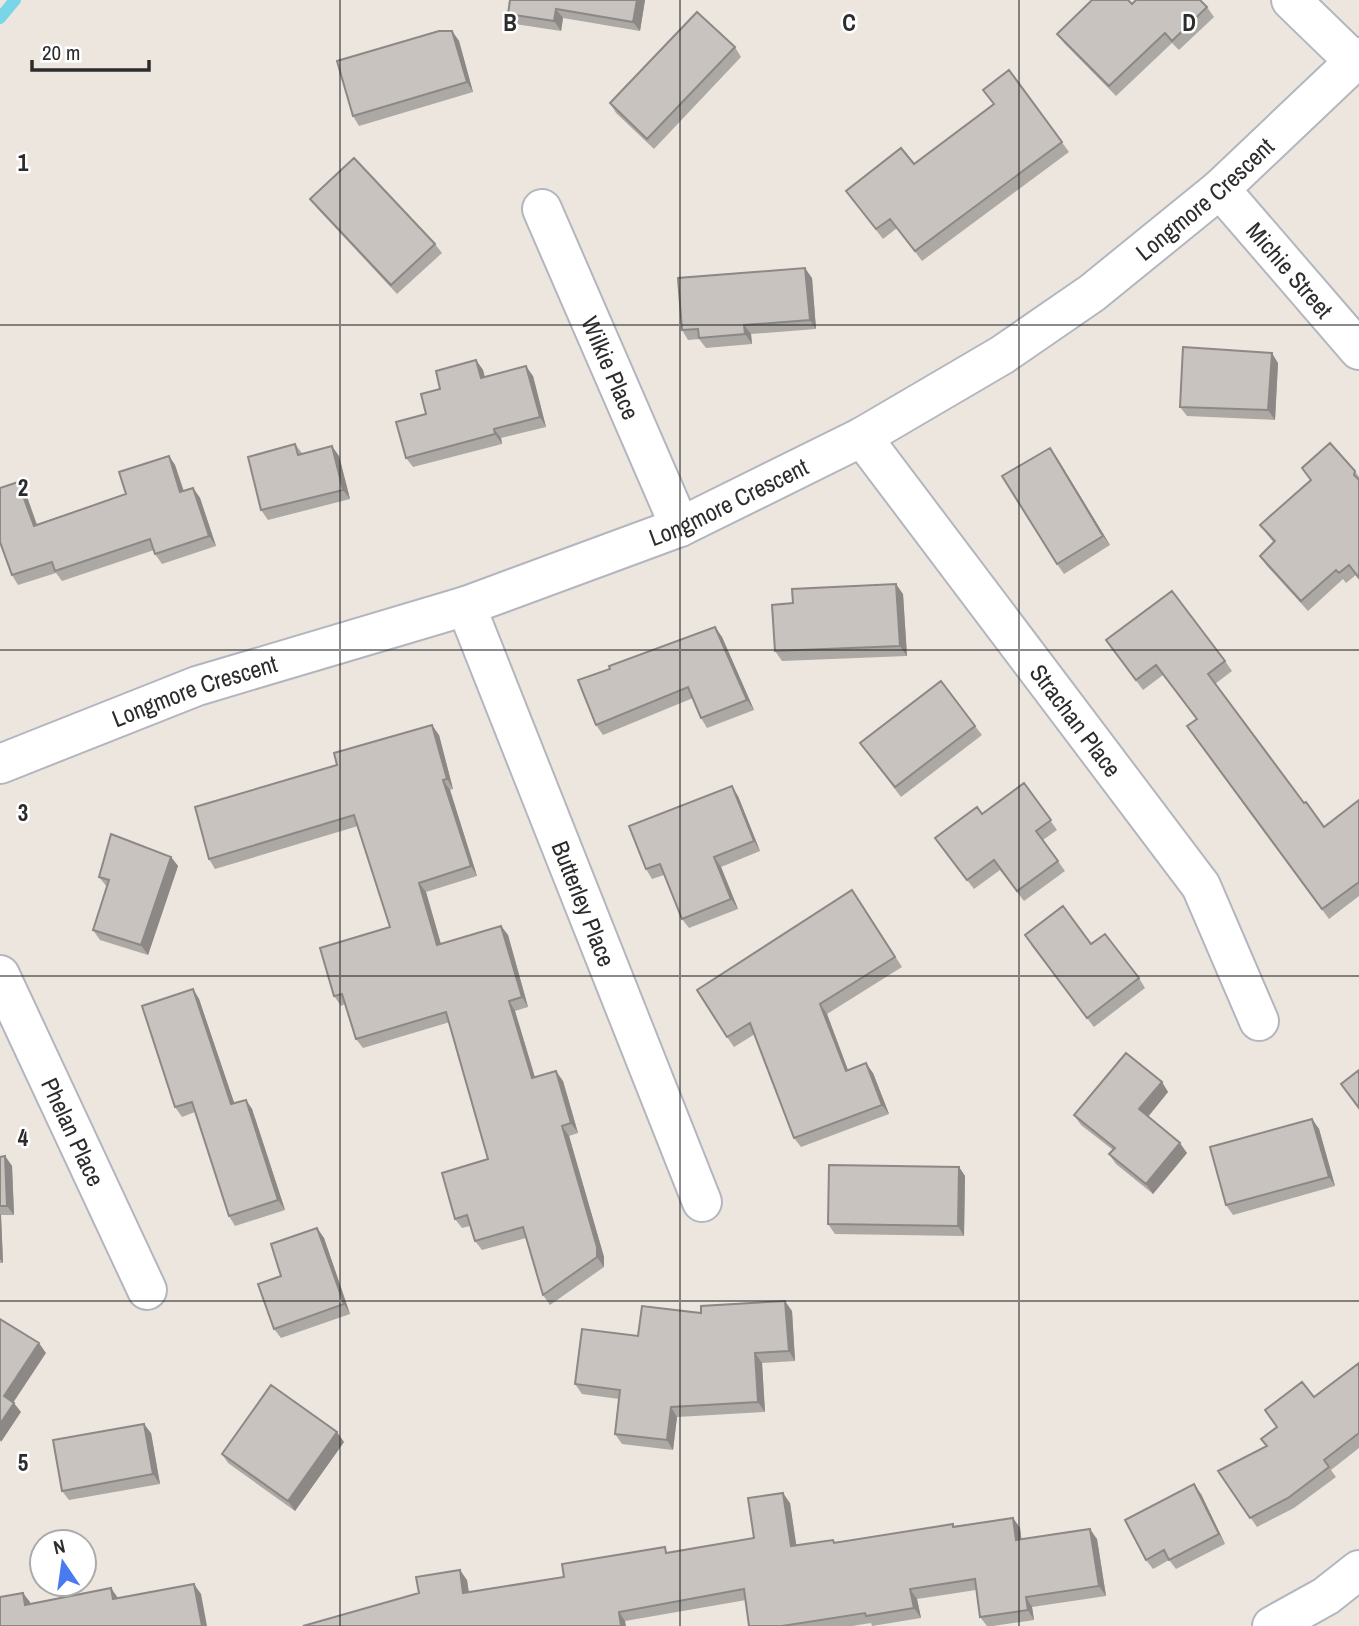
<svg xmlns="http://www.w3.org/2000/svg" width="1359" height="1626" font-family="'Archivo Narrow',sans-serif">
<rect width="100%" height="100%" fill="#ede6df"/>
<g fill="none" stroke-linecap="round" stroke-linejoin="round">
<path stroke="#79d6e8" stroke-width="12" d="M0,18l15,-18"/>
<defs>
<g id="minor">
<path d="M1291,0l64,62"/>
<path id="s1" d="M1220,189l139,161"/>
<path id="s2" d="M542,209l138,318"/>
<path id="s3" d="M862,437l339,449 58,135"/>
<path id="s4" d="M466,606l236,596"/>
<path id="s5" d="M0,764l197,-78 269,-80 214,-79 182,-90 140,-82 90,-62 128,-104 139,-132"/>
<path id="s6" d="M0,975l147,315"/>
<path d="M1272,1626l54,-30 33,-26"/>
</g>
</defs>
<use href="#minor" stroke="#b3b6be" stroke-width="42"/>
<use href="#minor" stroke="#fff" stroke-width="38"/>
</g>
<path fill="#aca8a4" d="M645,0l-5,31 -77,-13 -2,13 -46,-7 -7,-10z
M1207,7l7,10 -35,33 -7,-7 -56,53 -52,-53 -7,-9z
M452,31l7,10 14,51 -114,34 -6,-10z
M735,47l6,10 -87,92 -38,-36 -6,-10z
M1009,70l60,82 -147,109 -25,-33 -14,11 -37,-48 68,-27 80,-59z
M310,199l125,45 7,9 -45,41 -80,-86z
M812,278l4,51 -65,5 1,10 -46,4 -7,-9 -11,1 -6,-10z
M476,360l7,10 2,7 48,-1 13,51 -45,11 1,6 -89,23 -7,-9 20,-44 14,-25z
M1278,363l-3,57 -88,-4 -7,-9z
M295,444l7,9 37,3 11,43 -82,21 -7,-10z
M169,456l6,9 9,26 9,-3 7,10 16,48 -54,18 -7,-10 -1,-4 -92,31 -6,-8 -38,12 -6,-10 6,-93 7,9 12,33 89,-30z
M1057,458l53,87 -46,29 -7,-10z
M1355,471l4,6v102l-3,-4 -10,8 -3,-4 -35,32 -41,-45 -7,-10 14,-13 -14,-18z
M903,594l4,62 -125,5 -7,-10z
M715,627l7,10 32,73 -47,18 -6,-10 -8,-20 -90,37 -7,-10 14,-56z
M1106,640l119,21 7,10 -17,13 89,119 20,24 35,-27v96l-30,23 -142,-193 10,-7 -34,-44 -20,15z
M975,726l7,9 -81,62 -41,-54z
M439,735l14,54 -3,1 27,86 -51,16 15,52 60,-18 7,9 20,72 -13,4 20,66 28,4 15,52 -9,3 35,121v10l-54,38 -7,-10 -17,-57 -44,12 -7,-9 -5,-15 -8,2 -7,-9 33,-60 -38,-137 -87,26 -7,-9 -11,-35 -4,2 -7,-10 56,-69 -32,-101 -143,43 -6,-10z
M1024,783l33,47 -14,10 22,31 -41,30 -24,-31 -26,19 -32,-41 40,-34z
M738,796l22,55 -39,16 17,42 -49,19 -7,-9 -18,-44 -12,4 -6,-10z
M171,857l7,9 -30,89 -48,-15 -7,-10 14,-43 -8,-10z
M859,900l43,67 -75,47 21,56 25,3 16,41 -88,33 -7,-9 -39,-104 -21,13 -7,-10z
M1091,944l48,34 6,10 -51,39 -63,-82z
M193,989l6,10 35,104 12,-3 6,9 33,101 -50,16 -6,-10 -34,-104 -13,5 -7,-10z
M1162,1082l6,10 -20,25 39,36 -34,41 -37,-30 -7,-10 4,-4 -32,-25 -7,-10z
M1312,1119l7,10 16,57 -102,29 -7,-10z
M5,1156l7,10 2,49h-13l2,48h-3v-106z
M959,1167l6,9 -1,60 -129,-2 -7,-10z
M317,1228l7,10 26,76 -69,24 -7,-9 7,-53z
M792,1311l3,50 -33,2 3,49 -88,5 -4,33 -51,-6 -7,-10 4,-35 -37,-5 -7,-10 63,-48 63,-23z
M1359,1363v85l-28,22 5,7 -42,31 -37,19 -39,-56 49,-25 10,-19z
M151,1433l9,51 -91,16 -7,-9z
M344,1442l-49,69 -67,-48 -6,-9z
M1201,1494l24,50 -49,25 -7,-9 -16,9 -7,-9z
M790,1503l6,43 37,-6 2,2 178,-24 7,10 1,11h76l9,57 -74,11 2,13 -41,6h-6l-7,-9 -4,-27 -59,9 4,19 -49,8 -1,-3 -19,3h-103l-3,-26 -121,21 -206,-28 48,-13 2,12 95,-15 105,-24 85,-15z"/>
<path fill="#8c8886" d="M637,0h8l-5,31 -7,-9z
M556,9l7,9 -2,13 -7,-10z
M452,31l7,10 14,51 -6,-10z
M805,268l7,10 4,51 -6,-9z
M744,325l7,9 1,10 -7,-10z
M1272,353l6,10 -3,57 -7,-10z
M476,360l7,10 4,18 -6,-10z
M526,366l7,10 13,51 -6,-10z
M494,429l7,9 1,6 -7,-10z
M332,446l7,10 11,43 -7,-9z
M1050,448l7,10 53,87 -7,-9z
M169,456l6,9 12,37 -7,-10z
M18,482l7,9 15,44 -6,-9z
M193,488l7,10 16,48 -7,-10z
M896,584l7,10 4,62 -7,-10z
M715,627l7,10 32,73 -7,-10z
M432,725l7,10 14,54 -6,-10z
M443,780l7,10 27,86 -6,-10z
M732,786l6,10 22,55 -6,-10z
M171,857l7,9 -30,89 -7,-10z
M714,857l7,10 17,42 -7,-10z
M419,883l7,9 18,63 -7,-10z
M501,926l7,9 20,72 -6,-10z
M193,989l6,10 39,115 -7,-10z
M509,1001l6,10 23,77 -6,-10z
M820,1004l7,10 25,67 -6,-10z
M866,1063l7,10 16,41 -7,-9z
M556,1071l7,10 15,52 -7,-10z
M1162,1082l6,10 -22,27 -7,-10z
M246,1100l6,9 33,101 -7,-10z
M1312,1119l7,10 16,57 -6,-9z
M562,1126l7,10 35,121v10l-7,-10z
M1180,1143l7,10 -34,41 -7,-10z
M5,1156l7,10 2,49 -7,-9z
M959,1167l6,9 -1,60 -6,-10z
M0,1214l1,1 2,48 -3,-4z
M317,1228l7,10 26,76 -6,-10z
M785,1301l7,10 3,50 -6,-10z
M39,1343l7,10 -35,53 -7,-10z
M755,1353l7,10 3,49 -7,-10z
M14,1403l7,9 -20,30 -1,-2v-16z
M671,1407l6,10 -4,33 -6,-10z
M144,1424l7,9 9,51 -7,-10z
M337,1432l7,10 -49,69 -7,-10z
M1194,1484l7,10 24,50 -6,-10z
M783,1493l7,10 8,53 -7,-10z
M1013,1518l7,10 3,22 -7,-10z
M1090,1529l7,10 9,57 -7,-10z
M460,1570l7,10 3,22 -7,-9z
M194,1584l7,10 6,32h-5z
M111,1588l7,10 -5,1z
M910,1589l7,10 4,19 -7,-10z
M23,1593l7,9 2,12 -7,-9z
M1026,1597l6,10 2,13 -6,-10z
M619,1612l6,9 1,5h-5z"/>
<path fill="#c8c3bf" stroke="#8c8886" stroke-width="2" d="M510,0h127l-4,22 -77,-13 -2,12 -46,-7z
M1092,0h36l4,4 4,-4h64l7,7 -35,34 -7,-8 -56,53 -52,-52z
M697,12l38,35 -88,92 -37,-36z
M439,31h13l15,51 -114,34 -16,-55z
M1009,70l53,72 -147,109 -25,-32 -14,10 -30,-38 55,-43 13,16 80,-60 -11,-14z
M354,158l81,86 -44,41 -81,-86z
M805,268l5,52 -66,5 1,9 -46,4 -1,-9 -16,1 -4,-52z
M1183,347l89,6 -4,57 -88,-3z
M476,360l5,18 45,-12 14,51 -46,12 1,5 -89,24 -10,-36 30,-8 -5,-20 19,-5 -4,-18z
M1330,443l25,28 -1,4 5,5v98l-10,-13 -10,8 -3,-3 -35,31 -41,-45 15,-15 -15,-16 51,-45 -9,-12z
M295,444l3,11 34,-9 11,44 -82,20 -13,-53z
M1050,448l53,88 -46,28 -55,-88z
M169,456l11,36 13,-4 16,48 -54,18 -5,-15 -95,32 -3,-9 -40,13 -12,-33v-54l18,-6 16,44 92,-32 -7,-22z
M896,584l4,62 -125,5 -3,-46 21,-2 -1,-14z
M1172,591l53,70 -17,13 96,129 2,-1 18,25 35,-27v82l-37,27 -135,-183 10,-7 -41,-54 -20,15 -30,-40z
M715,627l32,73 -46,18 -13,-31 -92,38 -18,-45 32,-11 -1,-3z
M941,681l34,45 -80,61 -35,-44z
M432,725l15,54 -4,1 28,86 -52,17 18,62 64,-19 21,71 -13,4 23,77 24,-7 15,52 -9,3 35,121v10l-54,38 -20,-68 -48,14 -8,-26 -12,4 -13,-46 46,-14 -42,-147 -90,27 -14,-45 -8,2 -14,-48 70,-21 -36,-112 -145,44 -14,-52 142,-42 -3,-12z
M1024,783l27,37 -15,11 22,30 -41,30 -23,-31 -27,20 -32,-42 42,-31 5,7z
M732,786l22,55 -40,16 17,42 -49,20 -22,-55 -14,5 -17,-43z
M111,834l60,23 -30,88 -48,-15 16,-50 -10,-3z
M852,890l43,67 -75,47 26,67 20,-8 16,42 -88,33 -44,-115 -23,14 -30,-47z
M1063,906l28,38 14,-10 34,44 -52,40 -62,-83z
M193,989l38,115 15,-4 32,100 -49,16 -37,-114 -17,5 -33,-101z
M1126,1053l36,29 -23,27 41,34 -34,41 -37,-30 6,-6 -41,-33z
M1359,1070v38l-18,-24z
M1312,1119l17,58 -103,28 -16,-58z
M5,1156l2,50h-7v-49z
M829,1165l130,2 -1,59 -130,-2z
M317,1228l27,76 -70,25 -16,-45 23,-8 -10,-32z
M785,1301l4,50 -34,2 3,49 -87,5 -4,33 -52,-6 5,-44 -45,-6 7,-55 56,7 4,-30 59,7v-7z
M0,1319l39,24 -35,53 10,7 -14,21z
M1359,1363v70l-35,27 5,7 -41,31 -38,20 -32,-47 49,-25 -6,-7 16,-12 -12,-17 37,-28 12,15z
M271,1385l66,47 -49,69 -66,-47z
M144,1424l9,50 -91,17 -9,-51z
M1194,1484l25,50 -50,26 -5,-10 -18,10 -21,-40z
M783,1493l8,53 42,-6 1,3 119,-19v3l60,-9 3,22 74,-11 9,57 -73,11 2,13 -48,7 -5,-38 -65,10 4,19 -48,8 -1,-3 -83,13h-33l-5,-37 -125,23 2,14h-318l116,-33 -3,-16 44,-7 3,23 101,-16 -2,-13 103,-17 1,6 88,-15 -6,-40z
M194,1584l8,42h-202v-29l23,-4 2,12 86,-17 2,11z"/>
<path fill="none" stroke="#2c2c2c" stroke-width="2" stroke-opacity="0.55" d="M340,0v1626M680,0v1626M1019,0v1626M0,325h1359M0,650h1359M0,976h1359M0,1301h1359"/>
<g text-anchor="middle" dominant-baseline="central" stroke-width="5" stroke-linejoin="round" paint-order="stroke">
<g font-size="24" fill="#2c2c2c" stroke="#fff">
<text stroke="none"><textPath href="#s5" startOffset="1342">Longmore Crescent</textPath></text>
<text stroke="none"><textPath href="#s1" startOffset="107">Michie Street</textPath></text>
<text stroke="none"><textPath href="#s2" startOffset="173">Wilkie Place</textPath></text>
<text stroke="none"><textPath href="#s5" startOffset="775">Longmore Crescent</textPath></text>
<text stroke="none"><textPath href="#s5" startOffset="208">Longmore Crescent</textPath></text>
<text stroke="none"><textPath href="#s3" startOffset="355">Strachan Place</textPath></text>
<text stroke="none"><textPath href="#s4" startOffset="320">Butterley Place</textPath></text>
<text stroke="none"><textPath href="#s6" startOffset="173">Phelan Place</textPath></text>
</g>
</g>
<g font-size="23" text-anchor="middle" font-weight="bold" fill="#2c2c2c" stroke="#fff" stroke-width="5" stroke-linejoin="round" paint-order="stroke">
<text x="510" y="31">B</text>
<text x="849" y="31">C</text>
<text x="1189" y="31">D</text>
<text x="23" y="171">1</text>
<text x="23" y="496">2</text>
<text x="23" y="821">3</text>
<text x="23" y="1146">4</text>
<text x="23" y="1471">5</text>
</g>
<g transform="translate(63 1563) rotate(347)"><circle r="33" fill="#ffffff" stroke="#ababab" stroke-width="2"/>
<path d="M0-5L12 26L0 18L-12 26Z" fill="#4a7aef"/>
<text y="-10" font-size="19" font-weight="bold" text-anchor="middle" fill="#2c2c2c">N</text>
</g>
<path d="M32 60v10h117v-10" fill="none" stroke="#2c2c2c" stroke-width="3.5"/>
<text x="42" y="60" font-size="21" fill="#2c2c2c" stroke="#ffffff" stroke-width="5" paint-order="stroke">20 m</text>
</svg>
